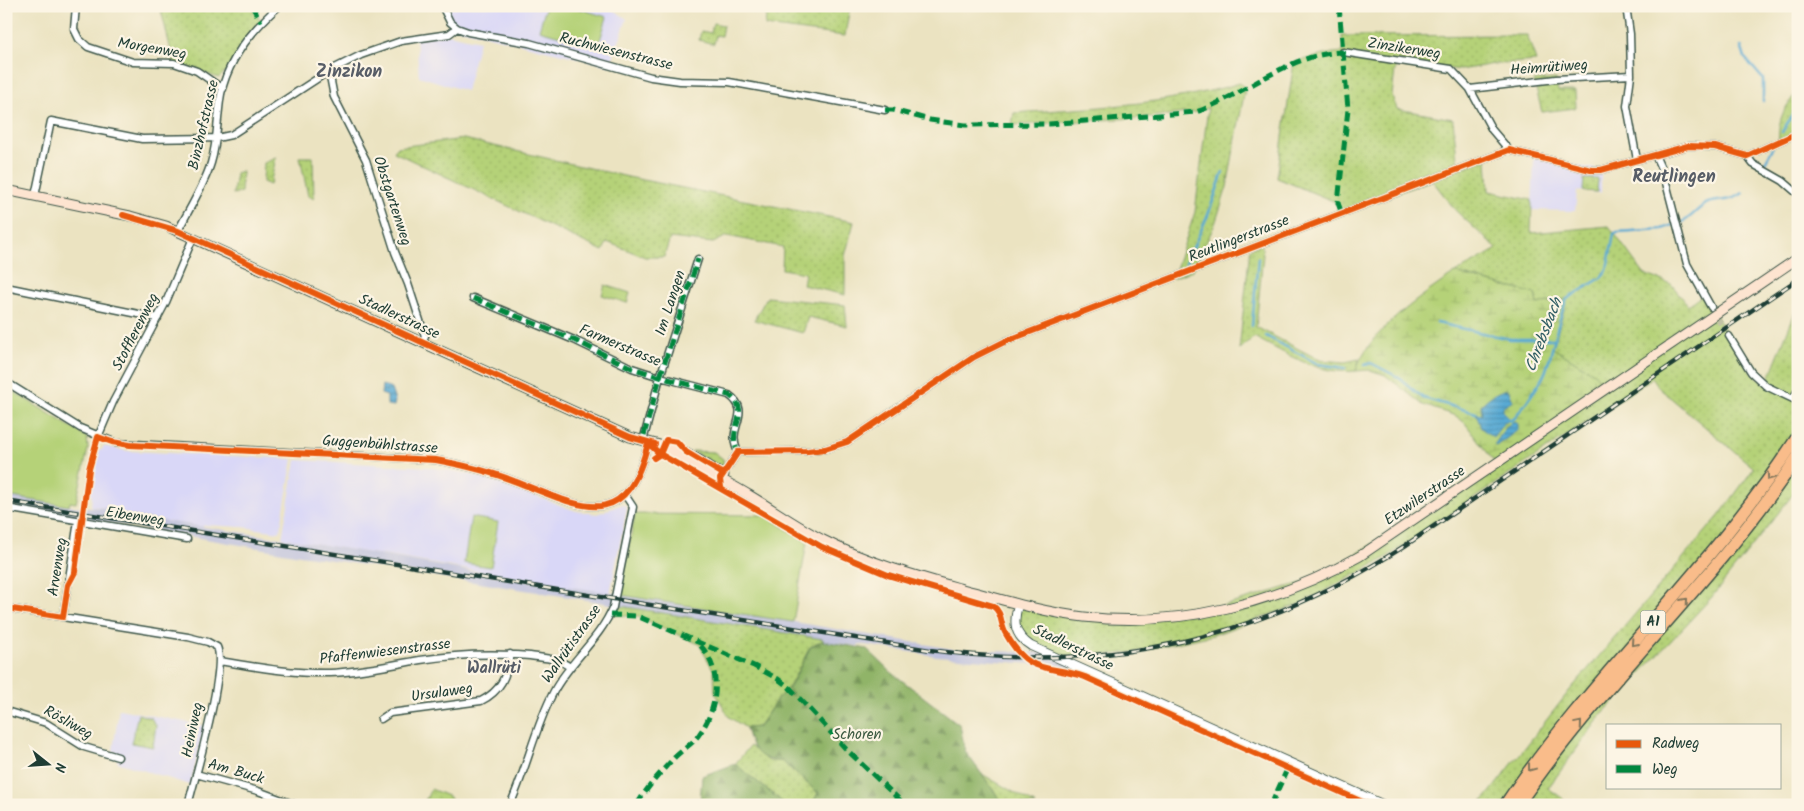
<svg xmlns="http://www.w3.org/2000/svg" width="1804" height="811" font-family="Kalam,sans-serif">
<defs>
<pattern id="green-dots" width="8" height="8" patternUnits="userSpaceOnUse" patternTransform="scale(1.25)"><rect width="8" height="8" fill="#b5d278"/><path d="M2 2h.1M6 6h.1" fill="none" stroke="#9bb568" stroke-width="1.8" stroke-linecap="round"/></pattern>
<pattern id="forest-firs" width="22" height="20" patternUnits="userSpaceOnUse" patternTransform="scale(1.25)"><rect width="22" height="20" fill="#90b468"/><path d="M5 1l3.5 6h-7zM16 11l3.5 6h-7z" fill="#759456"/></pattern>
<pattern id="wetland-marsh" width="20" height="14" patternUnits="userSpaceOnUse" patternTransform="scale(1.25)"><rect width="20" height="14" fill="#b5d278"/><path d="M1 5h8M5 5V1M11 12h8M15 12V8" fill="none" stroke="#9bb568"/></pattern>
<pattern id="water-rules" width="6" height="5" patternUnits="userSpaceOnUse" patternTransform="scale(1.25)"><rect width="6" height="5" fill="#59aad4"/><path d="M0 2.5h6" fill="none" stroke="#498cad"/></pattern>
</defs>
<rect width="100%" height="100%" fill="#fcf5e5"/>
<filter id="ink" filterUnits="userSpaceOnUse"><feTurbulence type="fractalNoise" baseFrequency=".02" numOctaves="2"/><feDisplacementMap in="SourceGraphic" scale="10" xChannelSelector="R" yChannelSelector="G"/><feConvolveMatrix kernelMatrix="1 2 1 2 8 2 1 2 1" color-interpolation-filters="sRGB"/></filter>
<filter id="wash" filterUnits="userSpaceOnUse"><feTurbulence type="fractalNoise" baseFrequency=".0096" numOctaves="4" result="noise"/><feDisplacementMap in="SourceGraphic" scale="20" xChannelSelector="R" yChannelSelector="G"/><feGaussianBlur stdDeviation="1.12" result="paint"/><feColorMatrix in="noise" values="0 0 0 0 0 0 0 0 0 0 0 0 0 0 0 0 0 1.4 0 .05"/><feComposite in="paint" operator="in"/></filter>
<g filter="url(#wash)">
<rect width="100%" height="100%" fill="#ebe3c1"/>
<path fill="#d9d7f7" d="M442,6h166l19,13 -17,47 -153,-38z
M449,34l30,7 -13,50 -47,-15 -3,-38z
M1534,157l67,13v23l-24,-2 -2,20 -43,-1z
M103,446l24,5 166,8 -13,73 -37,-5 -38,-2 -3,2 -97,-16v-3l-14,-2 1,-10 -3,-3 4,-24 4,-19 6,-1z
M296,460l131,7 38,6 35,10 76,28 21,3 26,-10 4,4 -17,86 -328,-56z
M119,709l86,17 -15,59 -73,-23 2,-7 -6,-4z"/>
<path fill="#c0c2dd" d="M6,496l63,10 37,2 -1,4 214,32 201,36 146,20 292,50 98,3 27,20 -51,-9 -96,-8 -77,-12 -1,2 -35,-5 -248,-43 -275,-43 -294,-50z"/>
<path fill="url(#green-dots)" stroke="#6a8856" d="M160,6h92l9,16 -29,43 -13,13 -45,-15z
M767,6h83l-5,30 -80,-10z
M713,23l10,2 -2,11 -5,-1 -2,9 -15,-4 2,-9 10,2z
M1527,35l9,26 -42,3 -34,6 -64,-9 -4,35 5,13 56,10 5,50 29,-10 2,32 43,9 -1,33 78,-7 35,48 27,10 17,21 15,-10 48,77 15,13 32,-80v183l-87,110 -108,115 -55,75 24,17h-92l90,-115 149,-174 35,-48 -95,-80 -7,-10 -271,183 -81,43 -87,31 -78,17 -77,7 -34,-17 -9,-25 3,-12 66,12 113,-3 124,-37 175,-113 99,-90 -42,-26 13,-49 -29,5 -2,-10 -80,-21 42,-24 -41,-38 -24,-31 -90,34 -4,-11 -61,-25 17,-116 38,-9 11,-1 -1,-16z
M1556,79l2,12h17l1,17 -34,4 -8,-31z
M1240,83l5,6 -18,98 -12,37 -22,46 -20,8 22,-66 13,-104 -12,4 -58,6 -126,7 2,-12c75,-5 153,-8 226,-30z
M1798,91v42l-19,9c-2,-22 5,-34 19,-51z
M464,139l164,38 226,45 -9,34v39l-42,-10 2,-12 -23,-4 1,-22 -56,-11 -14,7 -43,-5 -6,19h-19l-38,-15 -4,9 -209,-99 3,-5z
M300,157h13l1,41 -6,-2z
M276,158l-6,27 -7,-3 1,-19z
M242,171l-1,21 -8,2 3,-21z
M1584,179h14l-1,13 -14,-1z
M1261,244l2,10 -7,73 64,33 25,2 14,-3 -3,12c-38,4 -69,-17 -102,-34l-15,13 11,-101z
M767,297l78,8 2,21 -39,-9 -5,16 -49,-13z
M692,451l22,1 9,7 1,7 -3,2z
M614,605l209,34v2l-7,2 -6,4 -21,40 -11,11 -20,29 -12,1 -17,-11 -14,-25 -1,-21 -15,-27 -62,-28 -27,-1z
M138,714l13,4 5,7 -3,22 -22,-4z
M750,746l19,15h13l36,32 -6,12h-26l-51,-41z
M982,774l54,31h-32z
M431,789l19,8 3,8h-30z"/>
<path fill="url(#forest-firs)" stroke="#58784e" d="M823,641l44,8 24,23 69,53 5,26 39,54h-192l6,-12 -36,-32c-23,0 -31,-12 -36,-33l13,-1 19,-29 12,-11 20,-39 6,-5z
M735,764l51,41h-94l8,-3 2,-26z"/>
<path fill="url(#wetland-marsh)" stroke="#6a8856" d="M1455,273l80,21 2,10 30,-5 -14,49 42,26 11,14 -110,76 -31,-41 -9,-7 -33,-11 -38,-30 -15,-5 -14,1c9,-37 68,-77 99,-98z"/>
<path fill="#b5d278" stroke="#6a8856" d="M546,6h24l37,11 -9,30 -59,-17z
M605,285l25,8 -3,10 -25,-8z
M6,387l81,50 1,12 -12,54 -6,-1 -1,4 -63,-10z
M635,514l129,1 43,27 -14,80 -173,-27z
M471,517l27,5 -7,45 -27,-4z"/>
<path fill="url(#water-rules)" stroke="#3c7484" d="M382,385l9,4 4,12 -1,5 -7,-1v-9l-6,-2z
M1508,389l5,12 -10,6v5l7,8 -6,3 -11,14 -12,-9 -5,-15 6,1 -1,-9c8,-8 16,-14 27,-16z
M1514,421l4,3v6l-22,16 -2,-1 13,-19z"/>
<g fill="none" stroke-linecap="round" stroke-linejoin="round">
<path stroke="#59aad4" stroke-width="2.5" d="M1631,12l4,-6
M1741,46l4,12 18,21v22
M1782,132l16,-26
M1763,166l10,-18
M1682,222c10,-4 15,-14 26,-19 13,-4 24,-1 35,-10
M1186,263l22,-48 15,-43
M1437,323l73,16h45
M1252,326l6,-68
M1266,336l52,28 27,4
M1365,365l6,-2 27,14 25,21 53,15
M1511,422l-1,-3h4c9,-14 27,-34 32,-49 8,-23 11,-49 21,-71l34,-21 6,-9 7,-35 3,-2 45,-3 11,-4
M6,476l5,3 -2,4 -3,-1"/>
</g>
</g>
<g filter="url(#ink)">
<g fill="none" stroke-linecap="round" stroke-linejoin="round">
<path stroke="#c2c2a5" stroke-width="6" stroke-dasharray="6 3" stroke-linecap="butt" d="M1713,311l16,25"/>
<defs>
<path id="minor" d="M76,6l-2,23 5,10 9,8 45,15 41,1 23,8 26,18
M442,6l8,16 7,6 11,4 61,11 122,34 29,4 49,1 156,28
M1626,6l4,28 1,41 -4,31 10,54
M1343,52l108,17 19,20 22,41 17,20
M329,71l5,26 32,63 29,92 13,32 17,52 -3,5
M1470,89l86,-10 75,-4
M1655,155l9,20 23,89 24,43
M1747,156l6,8 30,17 15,13
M35,196l16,-75 91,18 75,-1 14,-3 98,-64 32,-16 40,-14 48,-7 8,-6
M178,231c11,-22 26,-45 33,-68 7,-23 6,-46 10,-69 7,-35 32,-65 58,-88
M6,287l152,31
M473,298l101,42 58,28 28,9 69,18c25,18 -4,32 9,57
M1729,336l22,36 15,14 27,13 5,-9
M6,382l74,46 36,15 320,17c27,5 53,11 78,21 67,25 111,55 134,-38
M98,437l15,-35 53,-100 27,-64
M643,441l17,-64 38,-118
M722,476l16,-24 70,-1 17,-2 22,-7 127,-85 32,-16 503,-191 82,20h10l87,-24 27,1 32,9 51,-23
M6,508l181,31
M6,608l182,29 20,5 9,5c10,21 -22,131 -29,158
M63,617l15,-96
M220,661c36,6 73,13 110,12 30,-1 60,-8 90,-13 37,-6 73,-7 110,-4 14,2 28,2 40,11
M6,711l40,12 38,24 34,10
M381,719l9,-6 91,-12c20,-10 26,-25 29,-47
M196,774l62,17 38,14
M510,805c17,-37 25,-78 44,-114 16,-30 46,-52 59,-84l20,-100 -8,-12"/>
<path id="tertiary" d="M1018,605c-5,18 -4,30 13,41l353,159"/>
<path id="secondary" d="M6,190l124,26 36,10 464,211 56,15 38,23
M663,447c28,17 58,31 86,48 25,15 49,32 74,45 43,22 90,35 136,48 41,11 82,24 125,29 95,11 193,-14 276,-61l438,-298"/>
<path id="motorway" d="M1505,805c88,-131 207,-236 293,-369
M1518,805c84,-124 198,-224 280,-349"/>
</defs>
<use href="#minor" stroke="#3e5649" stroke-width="9"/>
<use href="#tertiary" stroke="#3e5649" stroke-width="10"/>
<use href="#secondary" stroke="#3e5649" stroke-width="11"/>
<use href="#motorway" stroke="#3e5649" stroke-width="14"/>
<use href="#minor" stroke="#fff" stroke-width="6"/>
<use href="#tertiary" stroke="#fff" stroke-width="8"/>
<use href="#secondary" stroke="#fde4d0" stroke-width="9"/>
<use href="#motorway" stroke="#f9bc8a" stroke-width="11"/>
<defs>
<path id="rail" d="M6,501l924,149c173,24 329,-9 476,-105l392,-266"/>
</defs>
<use href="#rail" stroke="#1f3d34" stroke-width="4.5"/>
<use href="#rail" stroke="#fcf5e5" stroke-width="2.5" stroke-dasharray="8" stroke-linecap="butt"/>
<path stroke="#00873e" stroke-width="5" stroke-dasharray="10 5" stroke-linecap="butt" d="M252,6l9,16
M1339,6l9,103 -10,94 4,11
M885,110h8l37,10 35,5 84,-1 147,-12c51,-18 91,-58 147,-60
M473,298l101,42 58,28 28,9 69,18c25,18 -4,32 9,57
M644,435l16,-58 38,-118
M610,615l27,1 117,50 24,13 11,8 57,62 59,56
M637,805c10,-18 24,-33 38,-48 8,-8 19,-14 25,-24 19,-26 23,-67 -3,-91
M1271,805l18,-40"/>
<defs>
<path id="cycleway" d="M123,215l55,16 452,206 25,7
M648,443l12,11 162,93 66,28 105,31c10,7 7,19 13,28 24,43 42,30 79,43l284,128
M654,458l6,-4 6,-14 11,2 9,10 37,22
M721,487l-1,-8 18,-27 70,-1 17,-2 22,-7 127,-85 32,-16 503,-191 82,20h10l87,-24 27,1 32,9 51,-23
M6,608l57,9 5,-32 7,-13 14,-103 9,-32 14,5 18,3 306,15c27,5 53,11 78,21 67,25 111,55 134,-38"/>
</defs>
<use href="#cycleway" stroke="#fcf5e5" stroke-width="9"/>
<use href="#cycleway" stroke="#e8590c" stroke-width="6"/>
</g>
<defs><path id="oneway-chevron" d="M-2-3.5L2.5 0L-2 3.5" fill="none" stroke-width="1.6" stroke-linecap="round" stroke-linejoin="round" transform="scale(1.25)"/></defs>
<g stroke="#81765b">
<use href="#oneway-chevron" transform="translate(1770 477) rotate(125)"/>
<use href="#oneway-chevron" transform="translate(1685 601) rotate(-49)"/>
<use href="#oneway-chevron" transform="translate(1634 643) rotate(131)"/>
<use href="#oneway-chevron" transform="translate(1579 724) rotate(-50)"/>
<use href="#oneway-chevron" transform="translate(1531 768) rotate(127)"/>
</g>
</g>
<g text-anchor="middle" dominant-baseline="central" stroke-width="4.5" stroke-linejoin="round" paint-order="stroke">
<rect fill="#fcf5e5" stroke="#617469" stroke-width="1" x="1640.5" y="610.5" width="25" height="23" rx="4"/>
<g font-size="14" font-weight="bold" fill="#1f3d34">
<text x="1653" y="622">A1</text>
</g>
<g font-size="15" fill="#1f3d34" stroke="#fcf5e5">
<text transform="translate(152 49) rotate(10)">Morgenweg</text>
<text transform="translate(1404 49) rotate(9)">Zinzikerweg</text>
<text transform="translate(616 52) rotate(14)">Ruchwiesenstrasse</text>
<text transform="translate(1549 68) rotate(-4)">Heimrütiweg</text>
<text transform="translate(204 125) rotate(-77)">Binzhofstrasse</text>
<text transform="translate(392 201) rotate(72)">Obstgartenweg</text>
<text transform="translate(1239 239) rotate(-21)">Reutlingerstrasse</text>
<text transform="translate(671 303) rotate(-72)">Im Langen</text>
<text transform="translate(399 317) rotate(25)">Stadlerstrasse</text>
<text transform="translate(136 332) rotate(-63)">Stofflerenweg</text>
<text transform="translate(620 346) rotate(23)">Farmerstrasse</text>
<text transform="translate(380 445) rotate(4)">Guggenbühlstrasse</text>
<text transform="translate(1425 496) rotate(-34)">Etzwilerstrasse</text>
<text transform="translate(135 517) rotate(9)">Eibenweg</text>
<text transform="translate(58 567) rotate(-81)">Arvenweg</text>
<text transform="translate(572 644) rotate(-55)">Wallrütistrasse</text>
<text transform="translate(1073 648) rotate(26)">Stadlerstrasse</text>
<text transform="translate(385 652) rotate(-7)">Pfaffenwiesenstrasse</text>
<text transform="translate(442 693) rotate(-8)">Ursulaweg</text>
<text transform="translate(68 723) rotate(29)">Rösliweg</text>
<text transform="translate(193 730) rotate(-78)">Heiniweg</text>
<text transform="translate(236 772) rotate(16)">Am Buck</text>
</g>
<g font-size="15" fill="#3d5b42" stroke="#fcf5e5">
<text x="857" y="735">Schoren</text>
</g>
<g font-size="16" font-style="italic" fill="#305e64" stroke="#fcf5e5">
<text transform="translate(1544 335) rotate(-69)">Chrebsbach</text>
</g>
<g font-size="16" font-weight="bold" fill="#575d67" stroke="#fcf5e5">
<text x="494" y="668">Wallrüti</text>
</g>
<g font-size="18" font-weight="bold" fill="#575d67" stroke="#fcf5e5">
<text x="349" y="72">Zinzikon</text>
<text x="1674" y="177">Reutlingen</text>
</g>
</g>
<rect width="1804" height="811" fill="none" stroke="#fcf5e5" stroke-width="25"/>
<rect x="1606" y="724" width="175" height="65" fill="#fcf5e5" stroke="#a4ab9e"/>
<rect x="1616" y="740" width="25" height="8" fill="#e8590c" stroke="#a4ab9e"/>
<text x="1652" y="748" font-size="15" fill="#1f3d34">Radweg</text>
<rect x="1616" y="765" width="25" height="8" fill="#00873e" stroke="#a4ab9e"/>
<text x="1652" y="774" font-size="15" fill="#1f3d34">Weg</text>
<g transform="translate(48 764) rotate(107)" stroke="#fcf5e5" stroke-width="4" paint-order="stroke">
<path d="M0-4L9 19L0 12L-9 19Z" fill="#1f3d34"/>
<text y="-8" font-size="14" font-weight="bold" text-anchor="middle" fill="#1f3d34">N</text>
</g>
</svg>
